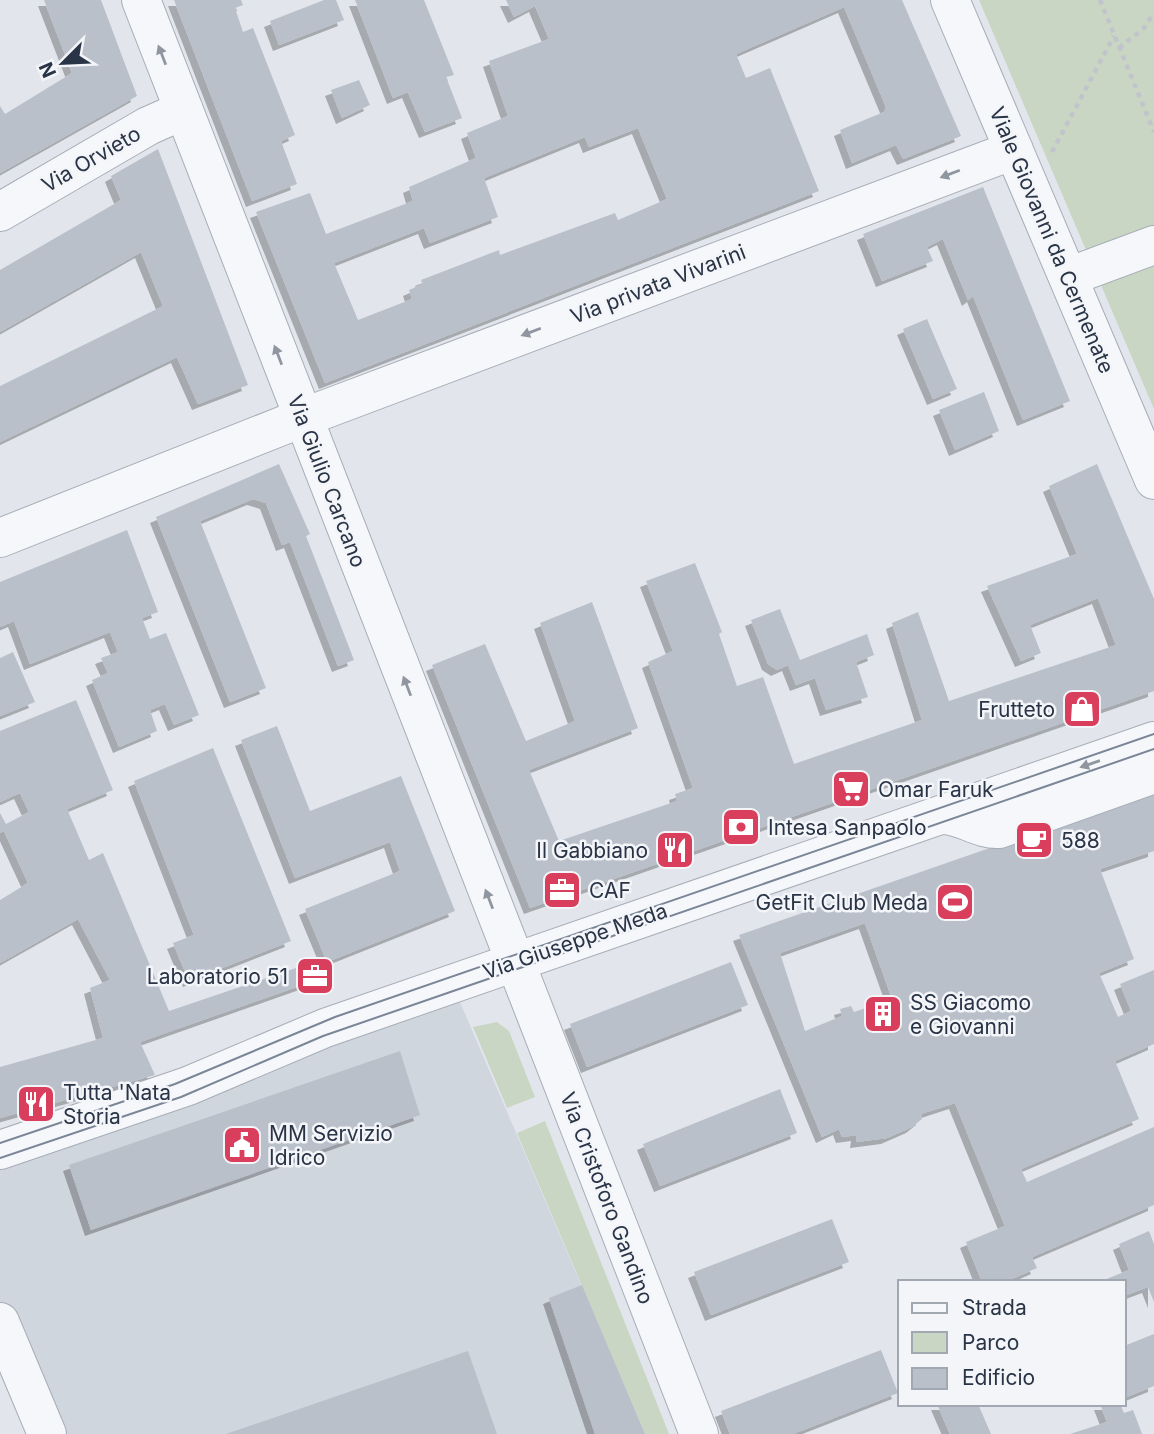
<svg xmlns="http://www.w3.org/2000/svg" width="1154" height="1434" font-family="Inter,sans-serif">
<defs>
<filter id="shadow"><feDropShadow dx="-6" dy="6" stdDeviation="0" flood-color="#0004"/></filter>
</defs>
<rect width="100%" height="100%" fill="#e2e6ec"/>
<path fill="#d0d6de" d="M457,995l188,439h-594l-51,-120v-153z"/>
<path fill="#c9d6c3" d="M979,0h175v409z
M497,1022l12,9 26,66 -28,11 -34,-81z
M545,1121l124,313h-24l-128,-301z"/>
<path fill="#b9c0ca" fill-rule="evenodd" filter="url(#shadow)" d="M44,0h57l36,96 -137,77v-67l5,8 67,-41z
M174,0h67l2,5 -8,3 8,24 10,-4 42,107 -14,6 16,43 -45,17z
M324,0h12l8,20 -65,25 -9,-24z
M355,0h69l30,75 -8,2 16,41 -37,14 -17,-40 -15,6z
M506,0h396l59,136 -58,23 -7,-14 -44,18 -12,-33 44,-18 2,-5 -42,-100 -108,47 10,24 24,-10 49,123 -494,192 -69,-171 54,-19 16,41 87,-33 -4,-14 67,-29 -9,-25 41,-17 -19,-55 60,-22 -14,-33 -21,11zM638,128l29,71 -49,21 -3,-7 -115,42 -1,-5 -78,30 2,4 -14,6 3,9 -54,21 -24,-57 90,-35 6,15 68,-26 -14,-39 101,-41 4,10z
M359,80l11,25 -28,13 -11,-28z
M158,149l90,236 -50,19 -21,-47 -177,85v-56l163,-80 -22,-54 -141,80v-62l121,-70 -10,-24z
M983,187l87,214 -47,19 -50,-124 -5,4 -25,-61 -16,8 6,14 -51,20 -19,-47z
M927,319l30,70 -24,10 -30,-70z
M984,392l15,39 -44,19 -16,-40z
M279,464l31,70 -4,2 48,124 -16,6 -48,-124 -8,3 -16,-42 -13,-4 -53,22 66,167 -36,14 -74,-185z
M1097,464l57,135v92l-624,217 -98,-243 53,-21 41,97 49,-20 -35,-98 52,-21 46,126 -109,42 30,71 118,-40 -2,-7 18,-6 -45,-126 25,-11 -27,-70 49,-18 27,69 -3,2 18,52 26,-9 31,87 128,-44 -30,-97 26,-11 31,89 167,-56 -18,-47 -68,27 11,28 -20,8 -34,-75 90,-32 -28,-68z
M127,530l31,82 -16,6 8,21 16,-6 33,82 -25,10 -9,-21 -15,6 7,21 -38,16 -27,-67 16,-7 -7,-15 17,-6 -8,-20 -80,32 -16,-43 -14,6v-45z
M780,609l20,51 67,-26 7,21 -18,7 12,35 -42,13 -11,-32 -19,7 -8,-20 -11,5 -9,-6 -17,-44z
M13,652l22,50 -35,14v-58z
M76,700l37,90 -46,19 22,51 14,-7 66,158 130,-44 6,17 -165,58 15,33 -155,43v-51l103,-29 -13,-50 20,-8 -32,-61 -78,44v-63l28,-17 -24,-52 -4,2v-20l6,11 23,-12 -9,-19 -20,9v-71z
M277,726l33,85 91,-35 54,135 -128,51 -22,-53 95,-38 -10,-29 -95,36 -54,-138z
M213,748l78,193 -102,40 -16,-38 21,-8 -60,-154z
M1154,791v60l-54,18 34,90 -35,14 19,44 13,-6 -11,-27 34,-14v74l-39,17 24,58 -118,50 6,13 127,-55v78l-122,52 5,11 -32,14h-23l-16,-40 39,-16 -50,-123 -34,11 1,5 -10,8 -25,11 -31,4 1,-7 -15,2 -3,-8 -17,8 -83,-202zM865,923l27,76 -38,13 -3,-6 -11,3 2,7 -37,15 -25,-78z
M731,962l17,43 -161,62 -17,-43z
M400,1051l20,64 -329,115 -22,-65z
M780,1089l17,44 -137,53 -17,-42z
M832,1219l17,43 -138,53 -17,-43z
M1149,1231l5,13v58l-6,-15 -24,9v-14h-25l30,-12 -10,-26z
M582,1285l63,149h-50l-46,-136z
M1154,1334v52l-30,12v-52z
M881,1350l17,43 -105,41h-63l-9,-23z
M468,1351l29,83h-271z
M937,1404h41l13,30h-41z
M1100,1404h20l4,9 9,-3 9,24h-72l37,-12z"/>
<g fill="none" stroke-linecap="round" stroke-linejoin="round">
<defs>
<path id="minor" d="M141,0l558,1434
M950,0l204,480
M0,212l148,-86 36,-16
M1068,277l86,-32
M0,538l302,-120 712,-268
M942,815c21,0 36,15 57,14l155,-55
M0,1150l188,-64 137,-58 829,-287
M0,1322l47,112"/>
</defs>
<use href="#minor" stroke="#a7adb7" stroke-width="40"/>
<path stroke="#c1c4cb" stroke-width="4.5" stroke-dasharray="5 5" stroke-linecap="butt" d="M1100,0l54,132
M1119,48l25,-20 10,-15
M1052,152l62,-116"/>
<use href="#minor" stroke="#f6f7fa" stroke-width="38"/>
<path stroke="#7a8697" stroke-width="2" d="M0,1143l175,-59 160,-67 819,-283
M0,1158l181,-61 142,-61 831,-287"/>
</g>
<defs><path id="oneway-solid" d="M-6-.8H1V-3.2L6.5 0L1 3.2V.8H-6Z" transform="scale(1.75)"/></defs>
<g fill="#9096a0">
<use href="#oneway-solid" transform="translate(162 55) rotate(-111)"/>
<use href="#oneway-solid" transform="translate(950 174) rotate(159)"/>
<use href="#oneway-solid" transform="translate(531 332) rotate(159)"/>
<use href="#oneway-solid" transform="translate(278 355) rotate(-111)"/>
<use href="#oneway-solid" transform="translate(407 686) rotate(-111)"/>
<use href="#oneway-solid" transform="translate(1090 764) rotate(161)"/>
<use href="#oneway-solid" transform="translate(489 899) rotate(-111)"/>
</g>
<defs>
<symbol id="shop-square" viewBox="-11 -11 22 22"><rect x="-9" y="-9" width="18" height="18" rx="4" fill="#d93f5c" stroke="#f3f5f9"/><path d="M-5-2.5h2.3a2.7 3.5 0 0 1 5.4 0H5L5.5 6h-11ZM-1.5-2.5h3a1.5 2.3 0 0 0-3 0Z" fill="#fff"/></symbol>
<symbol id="supermarket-square" viewBox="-11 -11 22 22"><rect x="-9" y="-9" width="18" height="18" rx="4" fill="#d93f5c" stroke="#f3f5f9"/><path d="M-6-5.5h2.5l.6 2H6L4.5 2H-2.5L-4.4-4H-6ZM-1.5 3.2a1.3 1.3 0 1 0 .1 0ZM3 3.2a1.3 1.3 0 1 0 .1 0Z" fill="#fff"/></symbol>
<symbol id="bank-square" viewBox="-11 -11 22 22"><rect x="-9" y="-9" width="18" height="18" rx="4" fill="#d93f5c" stroke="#f3f5f9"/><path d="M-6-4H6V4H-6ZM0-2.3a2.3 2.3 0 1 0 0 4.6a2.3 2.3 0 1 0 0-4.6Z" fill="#fff"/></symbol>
<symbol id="cafe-square" viewBox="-11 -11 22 22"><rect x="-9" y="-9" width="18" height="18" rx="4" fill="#d93f5c" stroke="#f3f5f9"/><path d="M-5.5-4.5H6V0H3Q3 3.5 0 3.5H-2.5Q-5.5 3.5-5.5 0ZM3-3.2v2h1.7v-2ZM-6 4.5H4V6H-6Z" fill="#fff"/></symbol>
<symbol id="restaurant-square" viewBox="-11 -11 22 22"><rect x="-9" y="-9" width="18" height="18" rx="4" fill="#d93f5c" stroke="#f3f5f9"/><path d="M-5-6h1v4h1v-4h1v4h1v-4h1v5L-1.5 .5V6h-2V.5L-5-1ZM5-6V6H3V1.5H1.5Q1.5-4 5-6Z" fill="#fff"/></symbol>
<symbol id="office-square" viewBox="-11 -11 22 22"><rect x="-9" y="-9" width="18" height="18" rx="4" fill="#d93f5c" stroke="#f3f5f9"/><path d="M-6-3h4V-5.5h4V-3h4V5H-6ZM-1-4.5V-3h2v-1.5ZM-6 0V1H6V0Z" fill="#fff"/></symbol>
<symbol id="stadium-square" viewBox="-11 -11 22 22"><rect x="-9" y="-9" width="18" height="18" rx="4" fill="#d93f5c" stroke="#f3f5f9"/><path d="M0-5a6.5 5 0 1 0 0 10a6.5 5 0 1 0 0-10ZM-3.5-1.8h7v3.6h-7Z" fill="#fff"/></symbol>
<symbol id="building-square" viewBox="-11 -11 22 22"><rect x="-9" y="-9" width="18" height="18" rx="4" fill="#d93f5c" stroke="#f3f5f9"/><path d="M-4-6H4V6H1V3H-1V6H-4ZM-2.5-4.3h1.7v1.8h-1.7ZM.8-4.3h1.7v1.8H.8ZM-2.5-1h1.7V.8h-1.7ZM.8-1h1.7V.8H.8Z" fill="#fff"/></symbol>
<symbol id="civic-square" viewBox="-11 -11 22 22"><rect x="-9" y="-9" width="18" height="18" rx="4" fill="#d93f5c" stroke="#f3f5f9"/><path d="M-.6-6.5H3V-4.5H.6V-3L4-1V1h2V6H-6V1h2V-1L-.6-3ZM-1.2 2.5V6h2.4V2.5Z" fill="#fff"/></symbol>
</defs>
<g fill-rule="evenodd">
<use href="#shop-square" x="1060" y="687" width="44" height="44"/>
<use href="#supermarket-square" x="829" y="767" width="44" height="44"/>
<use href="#bank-square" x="719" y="805" width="44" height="44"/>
<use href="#cafe-square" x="1012" y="818" width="44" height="44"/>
<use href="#restaurant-square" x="653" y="828" width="44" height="44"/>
<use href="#office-square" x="540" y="868" width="44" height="44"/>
<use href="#stadium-square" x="933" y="880" width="44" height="44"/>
<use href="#office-square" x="293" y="954" width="44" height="44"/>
<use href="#building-square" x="861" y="992" width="44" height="44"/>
<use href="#restaurant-square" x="14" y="1082" width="44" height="44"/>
<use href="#civic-square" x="220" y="1123" width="44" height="44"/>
</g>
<g text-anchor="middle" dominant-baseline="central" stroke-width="5" stroke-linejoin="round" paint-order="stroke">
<g font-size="21" fill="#293446" stroke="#f3f5f9">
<text transform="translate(91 159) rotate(-30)">Via Orvieto</text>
<text transform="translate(1052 240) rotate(67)">Viale Giovanni da Cermenate</text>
<text transform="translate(658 284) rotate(-21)">Via privata Vivarini</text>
<text transform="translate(327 481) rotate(69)">Via Giulio Carcano</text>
<text transform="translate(575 941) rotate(-19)">Via Giuseppe Meda</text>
<text transform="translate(607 1198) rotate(69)">Via Cristoforo Gandino</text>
</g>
<g font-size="21" fill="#293446" stroke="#f3f5f9" text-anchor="start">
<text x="1055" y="709" text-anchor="end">Frutteto</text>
<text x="878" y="789">Omar Faruk</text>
<text x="768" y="827">Intesa Sanpaolo</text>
<text x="1061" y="840">588</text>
<text x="648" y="850" text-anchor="end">Il Gabbiano</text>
<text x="589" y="890">CAF</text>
<text x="928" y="902" text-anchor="end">GetFit Club Meda</text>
<text x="288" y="976" text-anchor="end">Laboratorio 51</text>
<text x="910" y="1002">SS Giacomo<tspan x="910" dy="24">e Giovanni</tspan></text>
<text x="63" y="1092">Tutta 'Nata<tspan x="63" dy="24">Storia</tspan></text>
<text x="269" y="1133">MM Servizio<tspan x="269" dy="24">Idrico</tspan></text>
</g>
</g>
<rect x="898" y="1280" width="228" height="126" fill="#f3f5f9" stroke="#a2a8b1" stroke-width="2"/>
<rect x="912" y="1303" width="35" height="10" fill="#f6f7fa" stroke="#a2a8b1" stroke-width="2"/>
<text x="962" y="1315" font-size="21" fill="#293446">Strada</text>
<rect x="912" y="1332" width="35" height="21" fill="#c9d6c3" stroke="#a2a8b1" stroke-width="2"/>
<text x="962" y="1350" font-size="21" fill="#293446">Parco</text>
<rect x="912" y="1368" width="35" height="21" fill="#b9c0ca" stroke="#a2a8b1" stroke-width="2"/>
<text x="962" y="1385" font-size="21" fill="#293446">Edificio</text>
<g transform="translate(63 63) rotate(246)" stroke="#f3f5f9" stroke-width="5" paint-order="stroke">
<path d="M0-5L12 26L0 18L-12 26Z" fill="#293446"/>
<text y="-10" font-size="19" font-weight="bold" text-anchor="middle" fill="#293446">N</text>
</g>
</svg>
